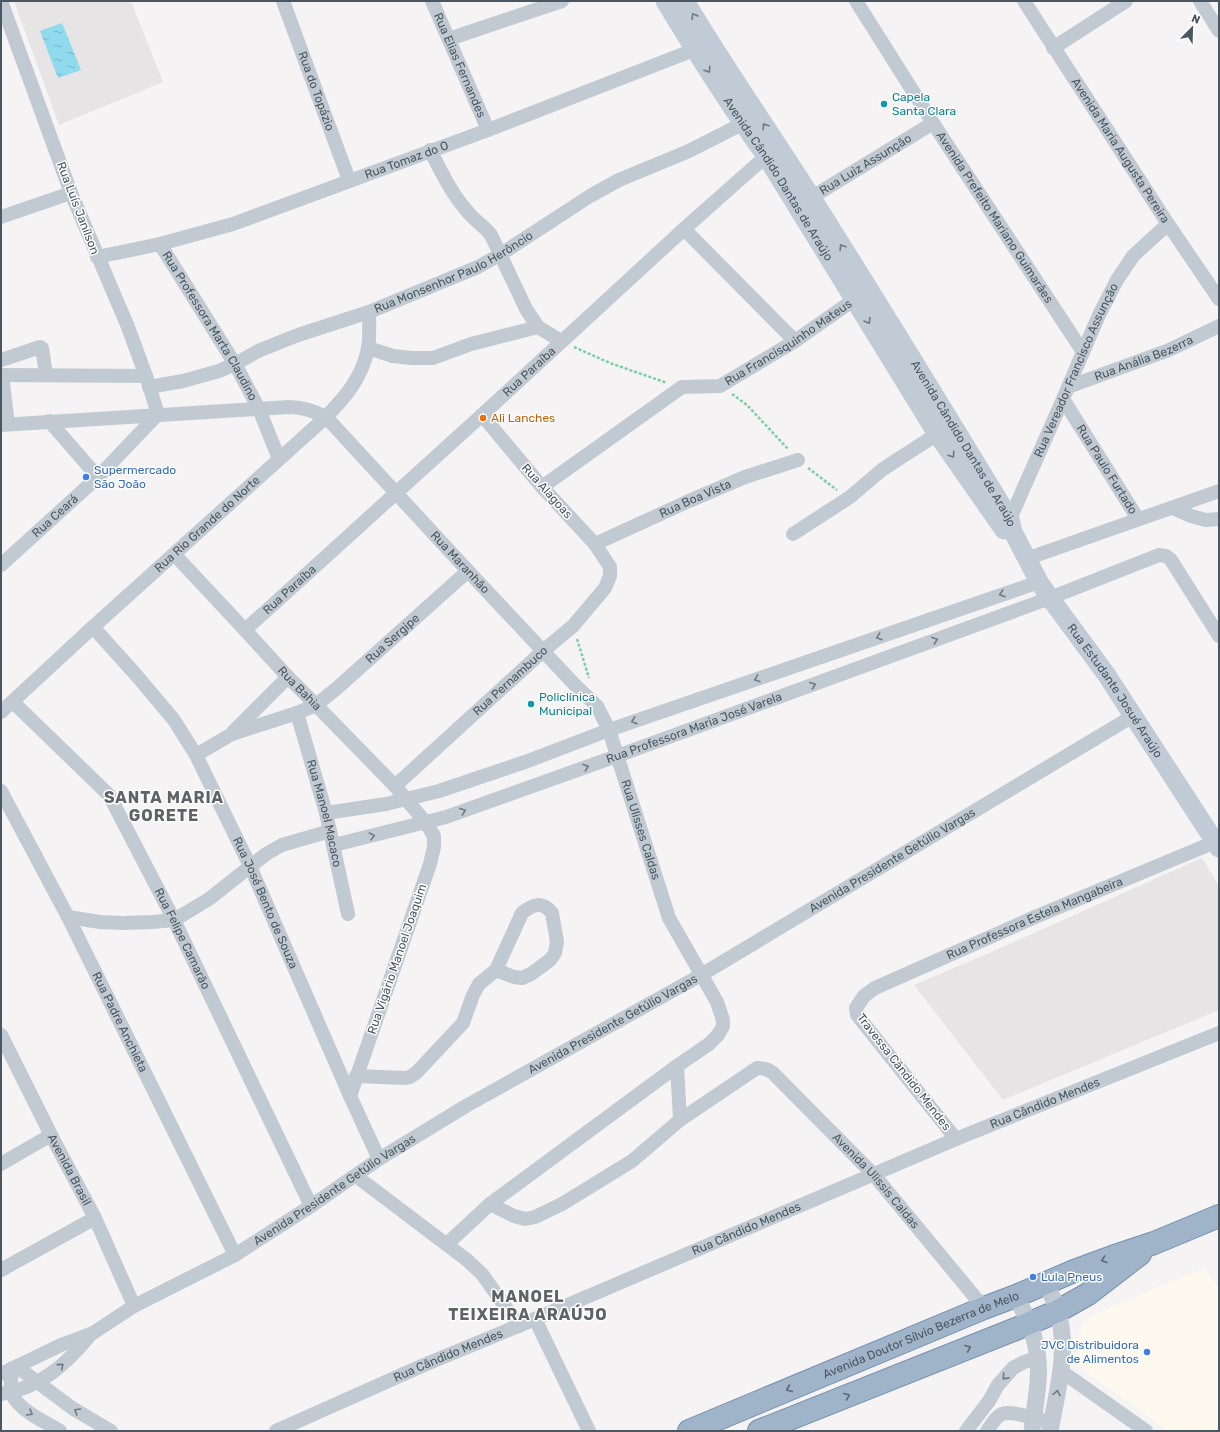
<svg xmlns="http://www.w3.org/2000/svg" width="1220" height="1432" font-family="Rubik,sans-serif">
<defs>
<pattern id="water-ripples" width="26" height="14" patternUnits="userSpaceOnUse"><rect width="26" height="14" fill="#90daee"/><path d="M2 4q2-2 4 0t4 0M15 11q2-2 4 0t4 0" fill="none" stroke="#78b4c4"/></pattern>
</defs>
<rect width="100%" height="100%" fill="#f5f3f3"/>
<path fill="#fdf9ef" d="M1205,1268l14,20v143h-51l-94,-68 4,-26 4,-12 6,-7 26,-12z"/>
<path fill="#e6e4e5" d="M14,1h117l32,81 -104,43z
M1202,858l17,28v124l-216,90 -89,-115 82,-35z"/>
<path fill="url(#water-ripples)" d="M62,23l19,47 -23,8 -18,-47z"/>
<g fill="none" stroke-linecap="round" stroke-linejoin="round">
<defs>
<g id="trunk">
<path id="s33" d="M689,1431l295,-123 32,-12 58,-25 38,-14 42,-14 65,-27"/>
<path d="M759,1431l257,-102 42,-18 30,-17 52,-40"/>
</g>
</defs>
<use href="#trunk" stroke="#7690ad" stroke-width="24"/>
<path stroke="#7ad0a6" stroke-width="2.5" stroke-dasharray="3 2" stroke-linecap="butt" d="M574,347l36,16 57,20
M732,394l15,11 41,44
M808,468l29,22
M577,639l12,39"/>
<g stroke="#c1cad2" stroke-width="14">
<path id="s1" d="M283,1l66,179"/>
<path id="s2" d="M432,1l56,129"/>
<path id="s3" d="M856,1l77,122 150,229"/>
<path id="s4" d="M1024,1l144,223 51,75"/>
<path d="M1200,1l19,30"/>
<path d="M449,39l113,-38"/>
<path d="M1053,48l73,-47"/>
<path d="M430,150c11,21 21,43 37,61 7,9 17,15 24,24l35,74 12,18 23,14"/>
<path id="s5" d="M804,202l129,-79"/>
<path d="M1,217l70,-24"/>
<path d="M684,229l111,112"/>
<path id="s6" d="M160,244l75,120 24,45 20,50"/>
<path id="s7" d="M97,257l63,-13 73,-20 255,-94 216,-84"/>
<path d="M368,348l25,8 18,2h22l38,-14 67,-17"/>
<path d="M1,360l39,-13 2,1 4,26"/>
<path d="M1,375l145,1"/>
<path d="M2,375l6,49"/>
<path id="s8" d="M149,387l34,-6 36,-10 16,-7 23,-13 40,-16 71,-23 109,-45 23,-13 89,-58 29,-16 70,-29 53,-27"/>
<path id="s9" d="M1068,387l101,-37 50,-24"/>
<path id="s10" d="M1063,399l75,120"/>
<path d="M49,421l49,56"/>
<path id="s11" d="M1,425l288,-18c14,0 25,4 37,10l142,154 106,113 23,22 12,24 60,188 48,84 6,18v6l-5,9 -9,9 -32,22 -187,138 -43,40"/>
<path id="s12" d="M542,487l140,-100 38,-1 75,-45 60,-42"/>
<path d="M1173,508l18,8 15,4 13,-1"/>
<path id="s13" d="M1006,525l4,-6 53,-120 20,-47 16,-37 18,-35 16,-24 35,-32"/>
<path d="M793,534l57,-37 33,-28 62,-40"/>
<path id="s14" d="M595,544l94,-43 56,-24 53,-17"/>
<path id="s15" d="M174,554l71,76 43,47 28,28 79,81 31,37 8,13v11l-4,17 -80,232"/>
<path d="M1026,559l193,-68"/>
<path id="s16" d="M1,565l97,-88 60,-63 -12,-38 -18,-49 -57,-134 -70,-192"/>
<path id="s17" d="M93,627l44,49 37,44 22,35 54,111 100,230 29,63"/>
<path id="s18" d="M245,630l237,-215 202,-186 89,-79"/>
<path id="s19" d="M13,702l96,93 65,125 137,286"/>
<path id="s20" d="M1,712l92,-85 233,-210c21,-22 35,-38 42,-68 2,-12 1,-26 1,-37"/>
<path id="s21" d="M297,713l29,100 22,101"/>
<path d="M233,732l55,-55"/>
<path id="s22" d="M196,755l36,-21 65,-21 19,-8 20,-16 132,-118"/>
<path id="s23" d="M395,786l148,-135 30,-25 32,-38 5,-12v-9l-15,-23 -53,-57 -60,-72"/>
<path id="s24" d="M1,791l67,126 167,338"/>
<path d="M326,813l60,-9 53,-13 86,-29 84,-32 430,-148"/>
<path id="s25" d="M334,845l112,-28 171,-61 433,-158 109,-43 7,1 5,4 48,76"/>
<path d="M68,917l32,5 22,1 31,-1 21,-2 35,-21 57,-45 16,-9 48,-14"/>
<path id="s26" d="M1,1035l50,100 44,83 39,88"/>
<path d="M677,1066l3,54"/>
<path d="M356,1076l49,2 5,-1 7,-5 46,-49 10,-28 6,-11 17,-14 26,-57c11,-9 20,-12 30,0l5,29 -2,11 -5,7 -19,14 -9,4 -8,-1 -18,-7"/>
<path id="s27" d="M956,1139l-99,-124 -1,-7 8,-12 11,-8 160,-71 180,-75"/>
<path d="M1,1164l50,-29"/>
<path d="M356,1176l111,84 15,14 37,52"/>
<path id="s28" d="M490,1204l24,12 11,3 10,-2 27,-13 70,-43 48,-41 77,-52c7,0 11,1 16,5l101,102 110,133"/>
<path d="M1,1270l94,-52"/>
<path d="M535,1319l54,112"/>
<path d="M17,1366l7,6 48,36 39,23"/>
<path d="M12,1368c0,7 -2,15 -1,22 3,19 35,32 49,41"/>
<path d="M1061,1371l85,60"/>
<path id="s29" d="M1,1374l60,-29 32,-12 41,-27 101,-51 76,-49 68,-47 87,-53 235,-131 432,-259"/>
<path d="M1,1394c39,-6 66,-30 90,-60"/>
<path id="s30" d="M276,1431l148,-66 111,-46 421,-180 263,-106"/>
<path d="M966,1431l23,-30 9,-16 15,-17 11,-6 14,-4"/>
<path d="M987,1431c4,-5 8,-14 15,-17 10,-4 38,6 50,9"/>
</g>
<path stroke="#c1cad2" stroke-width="17" d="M1046,1284c4,9 10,18 12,28 11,39 -1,80 -8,119
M1016,1296c7,15 16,30 19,46 8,30 0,59 -3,89"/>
<g stroke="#c1cbd6" stroke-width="19">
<path id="s31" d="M665,1c32,53 65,105 101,155l171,278 67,96"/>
<path id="s32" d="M685,1c40,67 85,131 127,197 67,106 133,214 198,321l3,13 26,50 11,16 56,76 113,174"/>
</g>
<use href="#trunk" stroke="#9fb4c9" stroke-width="22"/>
</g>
<defs><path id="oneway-chevron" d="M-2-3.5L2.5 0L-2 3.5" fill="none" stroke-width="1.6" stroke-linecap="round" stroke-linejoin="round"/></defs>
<g stroke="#6e7984">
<use href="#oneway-chevron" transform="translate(694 16) rotate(-121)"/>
<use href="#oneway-chevron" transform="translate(708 70) rotate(57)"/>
<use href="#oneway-chevron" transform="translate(765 126) rotate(-123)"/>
<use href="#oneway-chevron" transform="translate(842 247) rotate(-122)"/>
<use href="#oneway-chevron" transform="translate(868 321) rotate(59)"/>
<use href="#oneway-chevron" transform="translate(952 455) rotate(56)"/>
</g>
<g stroke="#6e7983">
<use href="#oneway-chevron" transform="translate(1002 594) rotate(161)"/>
<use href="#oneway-chevron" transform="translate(879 637) rotate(161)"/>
<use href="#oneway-chevron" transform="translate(935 640) rotate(-20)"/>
<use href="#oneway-chevron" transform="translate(757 679) rotate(161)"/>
<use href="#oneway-chevron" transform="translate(813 685) rotate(-20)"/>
<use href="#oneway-chevron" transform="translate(634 721) rotate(161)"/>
<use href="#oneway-chevron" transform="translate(586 767) rotate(-20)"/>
<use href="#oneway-chevron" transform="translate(463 811) rotate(-20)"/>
<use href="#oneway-chevron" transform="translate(372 836) rotate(-14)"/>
<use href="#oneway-chevron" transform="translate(61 1366) rotate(-41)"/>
<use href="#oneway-chevron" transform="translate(1005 1377) rotate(132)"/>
<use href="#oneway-chevron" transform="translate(1057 1393) rotate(-79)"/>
<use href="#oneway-chevron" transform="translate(77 1411) rotate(-149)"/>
<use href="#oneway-chevron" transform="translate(30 1413) rotate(30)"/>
</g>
<g stroke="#5b6976">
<use href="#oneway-chevron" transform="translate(1104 1260) rotate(160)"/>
<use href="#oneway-chevron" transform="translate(968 1348) rotate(-22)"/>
<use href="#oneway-chevron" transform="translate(789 1389) rotate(157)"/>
<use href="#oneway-chevron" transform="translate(847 1396) rotate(-22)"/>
</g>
<g fill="#0f9aa8" stroke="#fff" stroke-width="1.5">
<circle cx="884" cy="104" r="4"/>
<circle cx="531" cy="704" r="4"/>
</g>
<circle fill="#e8710a" stroke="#fff" stroke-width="1.5" cx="483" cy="418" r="4"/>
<g fill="#3f7fe0" stroke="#fff" stroke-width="1.5">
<circle cx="86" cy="477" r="4"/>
<circle cx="1033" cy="1277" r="4"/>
<circle cx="1147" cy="1352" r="4"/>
</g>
<g text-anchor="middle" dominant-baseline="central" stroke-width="3" stroke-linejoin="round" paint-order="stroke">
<g font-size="12" fill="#4a5661" stroke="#fff">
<text stroke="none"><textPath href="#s2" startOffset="70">Rua Elias Fernandes</textPath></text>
<text stroke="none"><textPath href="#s1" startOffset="96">Rua do Topázio</textPath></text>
<text stroke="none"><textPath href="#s4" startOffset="178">Avenida Maria Augusta Pereira</textPath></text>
<text stroke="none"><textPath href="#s7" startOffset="325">Rua Tomaz do O</textPath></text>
<text stroke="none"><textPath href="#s5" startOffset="72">Rua Luiz Assunção</textPath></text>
<text stroke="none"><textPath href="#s31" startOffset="211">Avenida Cândido Dantas de Araújo</textPath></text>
<text transform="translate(78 208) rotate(69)">Rua Luís Janílson</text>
<text stroke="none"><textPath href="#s3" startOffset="257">Avenida Prefeito Mariano Guimarães</textPath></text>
<text stroke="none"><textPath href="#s8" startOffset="327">Rua Monsenhor Paulo Herôncio</textPath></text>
<text stroke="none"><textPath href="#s6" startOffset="96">Rua Professora Marta Claudino</textPath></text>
<text stroke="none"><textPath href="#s12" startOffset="291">Rua Francisquinho Mateus</textPath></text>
<text stroke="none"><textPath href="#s9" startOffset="81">Rua Anália Bezerra</textPath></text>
<text stroke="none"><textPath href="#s18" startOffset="384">Rua Paraíba</textPath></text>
<text stroke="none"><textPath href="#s13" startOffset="170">Rua Vereador Francisco Assunção</textPath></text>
<text stroke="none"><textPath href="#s32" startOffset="523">Avenida Cândido Dantas de Araújo</textPath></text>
<text stroke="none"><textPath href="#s10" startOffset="83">Rua Paulo Furtado</textPath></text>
<text transform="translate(547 491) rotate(48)">Rua Alagoas</text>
<text stroke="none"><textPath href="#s14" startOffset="110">Rua Boa Vista</textPath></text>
<text stroke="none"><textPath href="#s16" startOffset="73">Rua Ceará</textPath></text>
<text stroke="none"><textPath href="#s20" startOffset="279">Rua Rio Grande do Norte</textPath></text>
<text stroke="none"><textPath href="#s11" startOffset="525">Rua Maranhão</textPath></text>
<text stroke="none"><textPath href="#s18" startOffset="60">Rua Paraíba</textPath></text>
<text stroke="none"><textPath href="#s22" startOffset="232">Rua Sergipe</textPath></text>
<text stroke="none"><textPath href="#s23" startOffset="156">Rua Pernambuco</textPath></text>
<text stroke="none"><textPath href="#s15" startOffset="184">Rua Bahia</textPath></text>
<text stroke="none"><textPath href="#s32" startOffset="814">Rua Estudante Josué Araújo</textPath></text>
<text stroke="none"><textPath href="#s25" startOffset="379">Rua Professora Maria José Varela</textPath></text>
<text stroke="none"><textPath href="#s21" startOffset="104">Rua Manoel Macaco</textPath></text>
<text stroke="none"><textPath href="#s11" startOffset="855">Rua Ulisses Caldas</textPath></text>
<text stroke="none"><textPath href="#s29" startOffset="1030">Avenida Presidente Getúlio Vargas</textPath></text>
<text stroke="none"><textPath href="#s17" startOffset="328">Rua José Bento de Souza</textPath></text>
<text stroke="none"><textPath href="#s27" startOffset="368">Rua Professora Estela Mangabeira</textPath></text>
<text stroke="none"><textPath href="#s19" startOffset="295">Rua Felipe Camarão</textPath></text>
<text transform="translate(397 959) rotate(-71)">Rua Vigário Manoel Joaquim</text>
<text stroke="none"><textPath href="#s24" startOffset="260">Rua Padre Anchieta</textPath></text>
<text stroke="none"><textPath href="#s29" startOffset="706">Avenida Presidente Getúlio Vargas</textPath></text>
<text transform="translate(904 1072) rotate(52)">Travessa Cândido Mendes</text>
<text stroke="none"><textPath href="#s30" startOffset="836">Rua Cândido Mendes</textPath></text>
<text stroke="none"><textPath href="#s26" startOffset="151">Avenida Brasil</textPath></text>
<text stroke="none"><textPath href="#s28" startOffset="483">Avenida Ulissis Caldas</textPath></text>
<text stroke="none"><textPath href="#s29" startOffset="382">Avenida Presidente Getúlio Vargas</textPath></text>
<text stroke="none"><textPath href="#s30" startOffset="512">Rua Cândido Mendes</textPath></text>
<text stroke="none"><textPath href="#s33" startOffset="251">Avenida Doutor Sílvio Bezerra de Melo</textPath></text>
<text stroke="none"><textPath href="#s30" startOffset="188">Rua Cândido Mendes</textPath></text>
</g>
<g font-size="12" fill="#0d838f" stroke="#fff" text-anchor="start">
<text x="892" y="97">Capela<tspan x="892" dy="14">Santa Clara</tspan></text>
<text x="539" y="697">Policlínica<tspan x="539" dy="14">Municipal</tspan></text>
</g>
<g font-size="12" fill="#c56008" stroke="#fff" text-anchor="start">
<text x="491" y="418">Ali Lanches</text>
</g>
<g font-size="12" fill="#366cbe" stroke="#fff" text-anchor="start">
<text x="94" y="470">Supermercado<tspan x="94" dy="14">São João</tspan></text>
<text x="1041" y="1277">Lula Pneus</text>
<text x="1139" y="1345" text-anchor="end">JVC Distribuidora<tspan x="1139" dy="14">de Alimentos</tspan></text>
</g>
<g font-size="16" font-weight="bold" letter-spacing="1" fill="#5f6368" stroke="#fff">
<text x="164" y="797">SANTA MARIA<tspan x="164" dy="18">GORETE</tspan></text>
<text x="528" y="1296">MANOEL<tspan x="528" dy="18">TEIXEIRA ARAÚJO</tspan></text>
</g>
</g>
<rect width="1220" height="1432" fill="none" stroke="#4a5661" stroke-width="4"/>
<g transform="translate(1192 28) rotate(23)" stroke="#ffffff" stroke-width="3" paint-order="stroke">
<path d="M0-3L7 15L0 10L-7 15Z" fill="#4a5661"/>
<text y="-6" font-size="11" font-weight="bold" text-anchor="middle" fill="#4a5661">N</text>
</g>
</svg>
